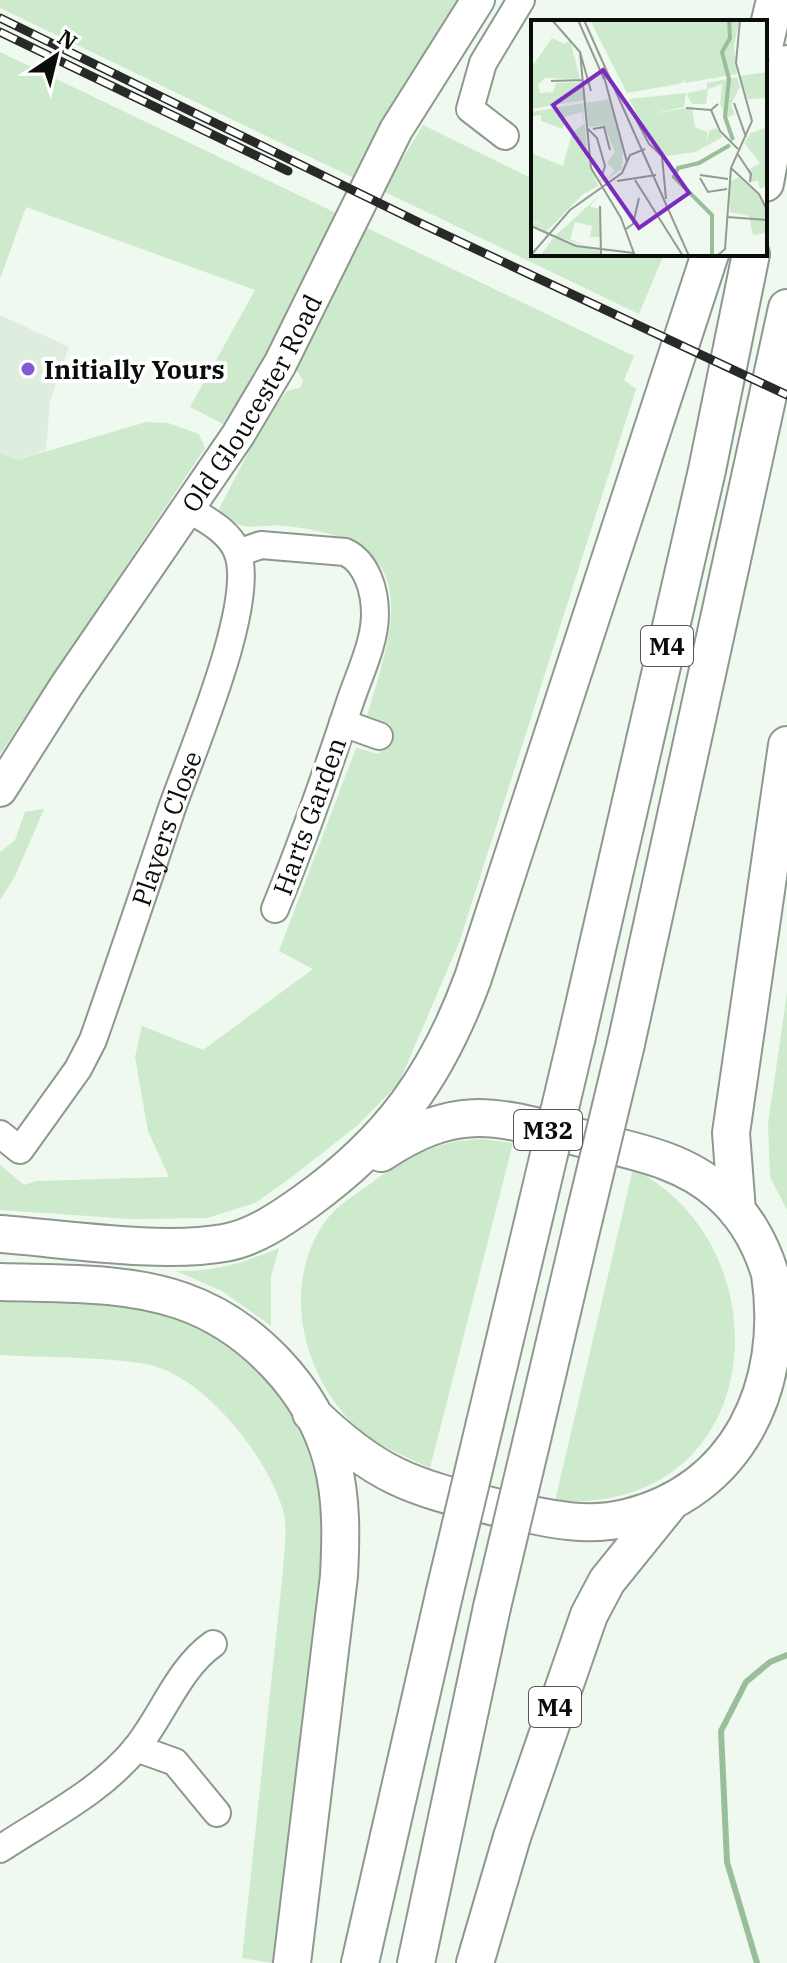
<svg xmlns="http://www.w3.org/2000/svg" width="787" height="1963" font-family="'IBM Plex Serif',serif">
<rect width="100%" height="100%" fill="#eff9ef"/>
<path fill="#dfedde" d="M0,315l69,32 -19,54 -4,49 -29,10 -17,-7z"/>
<path fill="#cdeacd" d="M0,0h462l-106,179 -356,-171z
M0,52l336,161 -45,98 -64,115 -37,-19 65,-117 -229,-83 -26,72z
M423,125l110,54v75h131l-25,60 -256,-123z
M365,227l269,129 -10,24 12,9 -177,554 -60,140 -41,42 -69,54 -34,24 -48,15 -76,1 -131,-9v-45l24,20 12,-4 133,-4 -21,-46 -13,-74 7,-31 61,24 110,-81 -34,-18 77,-203 23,6 11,-30 -23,-8c31,-103 56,-176 -82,-190 -31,-3 -42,10 -66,-17l45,-87 23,-31 13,-3 3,-7 -7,-12z
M146,422l22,1 31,11 6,14 -205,306v-301l17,7z
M44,809l-29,67 -15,24v-48l15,-12 10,-28z
M787,993v217l-17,-33 -2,-53z
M481,1139l32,4 -83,325c-26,-12 -54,-23 -75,-42 -54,-53 -75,-143 -28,-207 11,-14 29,-25 43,-35 36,-27 65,-43 111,-45z
M633,1169c154,76 138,346 -78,332z
M279,1248l-8,28v50l-49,-35 -46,-20c40,1 67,-8 103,-23z
M0,1302c52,2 145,-1 192,20 65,29 110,92 125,161 11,51 1,105 -4,156 -10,108 -27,216 -41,324l-30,-5 41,-387c1,-18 5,-43 0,-61 -16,-54 -79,-135 -137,-146 -47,-8 -98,-6 -146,-9z"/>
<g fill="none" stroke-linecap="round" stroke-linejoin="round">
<path stroke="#99be99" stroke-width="6" d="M757,1963l-30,-101 -6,-131 25,-49 24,-20 17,-7"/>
<defs>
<g id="minor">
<path d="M505,136l-35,-27 13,-46 38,-63"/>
<path d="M238,553l23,-8 84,7c22,10 30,39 30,62 0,29 -16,61 -25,88 -23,70 -47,139 -75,207"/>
<path d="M343,723l36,13"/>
<path id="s1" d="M0,1134l20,16 58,-81 15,-29c27,-77 53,-154 79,-232 18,-52 86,-207 65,-257 -9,-21 -31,-31 -50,-43"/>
<path d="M136,1748l39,14 42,51"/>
<path d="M0,1849c47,-31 102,-58 137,-102 26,-33 42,-79 76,-103"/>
</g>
<g id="major">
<path id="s2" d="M0,790l66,-104 172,-251 42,-71 116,-234 82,-130"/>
</g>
<path id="highway" d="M765,42l10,-42
M765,183l22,-119
M577,1036l130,-566 44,-216
M626,1044l161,-736
M737,1211l-6,-78 56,-388
M0,1234c66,5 161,20 224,9 30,-5 57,-24 81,-41 85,-61 132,-126 168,-224l237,-724
M0,1282c60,2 125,-1 182,19 69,24 131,88 150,160 10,38 9,76 7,115l-47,387
M311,1413c64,62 99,74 184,94 43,9 87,22 131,11 112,-28 161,-131 144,-244 -9,-30 -26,-60 -50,-81 -35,-32 -82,-41 -127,-52 -90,-22 -129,-43 -212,12
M485,1423l52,-218
M533,1435l51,-217
M360,1963l84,-368
M416,1963l76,-356
M475,1963l37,-126 77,-222 18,-34 63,-78"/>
</defs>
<use href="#minor" stroke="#8f988f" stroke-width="30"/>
<use href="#major" stroke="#8f988f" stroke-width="36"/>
<use href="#highway" stroke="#8f988f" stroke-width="40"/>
<use href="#minor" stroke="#fff" stroke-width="26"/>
<use href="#major" stroke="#fff" stroke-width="32"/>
<use href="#highway" stroke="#fff" stroke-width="36"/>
<defs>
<path id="rail" d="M0,18l418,204 369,173
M0,32l288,139"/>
</defs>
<use href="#rail" stroke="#272a27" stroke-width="9"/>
<use href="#rail" stroke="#fff" stroke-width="6" stroke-dasharray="18" stroke-linecap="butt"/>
<defs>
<path id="highway-bridge" d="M537,1205l40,-169
M584,1218l42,-174
M444,1595l41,-172
M492,1607l41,-172"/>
</defs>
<use href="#highway-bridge" stroke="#8f988f" stroke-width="40" stroke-linecap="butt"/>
<use href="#highway-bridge" stroke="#fff" stroke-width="36"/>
</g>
<circle fill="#825ad4" stroke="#fff" stroke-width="3" cx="28" cy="369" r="8"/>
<g text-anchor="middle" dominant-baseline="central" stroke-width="8" stroke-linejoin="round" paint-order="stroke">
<g fill="#fff" stroke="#545654" stroke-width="2">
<rect x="641" y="626" width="52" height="40" rx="6"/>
<rect x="514" y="1110" width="68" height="40" rx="6"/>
<rect x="529" y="1687" width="52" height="40" rx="6"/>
</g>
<g font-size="24" font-weight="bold" fill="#0a0d0a">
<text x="667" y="646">M4</text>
<text x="548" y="1130">M32</text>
<text x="555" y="1707">M4</text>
</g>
<g font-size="26" font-weight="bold" fill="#0a0d0a" stroke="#fff" text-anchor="start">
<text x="44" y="369">Initially Yours</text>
</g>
<g font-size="26" fill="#0a0d0a" stroke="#fff">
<text stroke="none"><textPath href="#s2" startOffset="462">Old Gloucester Road</textPath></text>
<text transform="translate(309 816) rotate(-70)">Harts Garden</text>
<text stroke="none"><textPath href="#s1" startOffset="382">Players Close</textPath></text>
</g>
</g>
<g transform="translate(531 20)">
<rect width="236" height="236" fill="#eff9ef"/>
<path d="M59,0h149l-5,26 3,28 -52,9 -2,-5v5l-56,10zM21,18l13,6 5,-4 10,39 -35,-1 -7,7 2,8 13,-1 3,-9 25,-1 3,18 -53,9v-41zM236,52v26l-19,1 -8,-23zM206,57l3,9 -9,19 4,9 -9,4 -6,-14 2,-20 -14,5 -2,15h-14l-4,-7 -1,-4 20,-4v-6zM155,73l-2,14 -34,7 42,-7 3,20 12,5v10l2,-11 7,-3 7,9 -28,15 -28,4 -14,-11 -24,-46zM78,79l14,45 -1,25 -21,14 -8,-22 8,18 6,-1 8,-7 -8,-8 8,-11 -11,-27 -15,2 -3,-24zM53,83l-1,19 -1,-10 -17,5 -2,12 -22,-8v-6l-10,1v-4zM54,103l2,34 11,29 -16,9 -36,37 -15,-7v-4l17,6 -17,-7v-67l32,13 9,-33zM236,107v59l-7,3 -2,-8 -8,1 -2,-12 12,-7 -16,-20 7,-10zM208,157l22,20 6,14 -1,22 -13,2 -4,-19 -19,-4 -1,-30zM72,172l-13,14 9,3 2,28h-11l2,-11 -17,-4 -5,17 16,7 -31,-10zM22,218l47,13v5h-60z" fill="#cdeacd"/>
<path fill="none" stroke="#99be99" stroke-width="4" d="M198,0l1,18 -8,14 7,27 -4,38 8,23M181,236v-41l-38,-38 4,-9 21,-5 31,-18"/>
<path fill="none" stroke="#939b93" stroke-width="2" d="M21,0l28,32 11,116 30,50 14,38M47,0l26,59M53,0l105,236M49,32l11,39M72,53l24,89M20,61l32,-1M96,82l22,42 13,12 4,43M203,83l12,34M155,88l25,2 7,-6M180,90l9,21 18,18M56,108l10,10 8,28 -3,10M62,109l11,-2 6,23M206,133l14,21 -1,8M200,148l28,26 8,16M169,155l28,4M169,158l8,14 19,-3M104,160l48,76M86,161l39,-6M69,186l1,50M196,197l40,3M0,206l45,20 58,7M95,209l7,-5 6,-26M0,235l39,-45 52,-37 8,-18 15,-6M186,236l8,-7 6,-81 21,-47 -16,-58 4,-43"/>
<path fill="#7b2cbf" fill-opacity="0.15" stroke="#7b2cbf" stroke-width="4" d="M72,50l86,123 -50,35 -86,-123z"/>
<rect width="236" height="236" fill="none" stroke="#0a0d0a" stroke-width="4"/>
</g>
<g transform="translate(56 56) rotate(35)" stroke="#ffffff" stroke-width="6" paint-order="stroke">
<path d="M0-6L14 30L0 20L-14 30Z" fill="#0a0d0a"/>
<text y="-12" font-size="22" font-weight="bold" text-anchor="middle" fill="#0a0d0a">N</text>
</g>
</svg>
